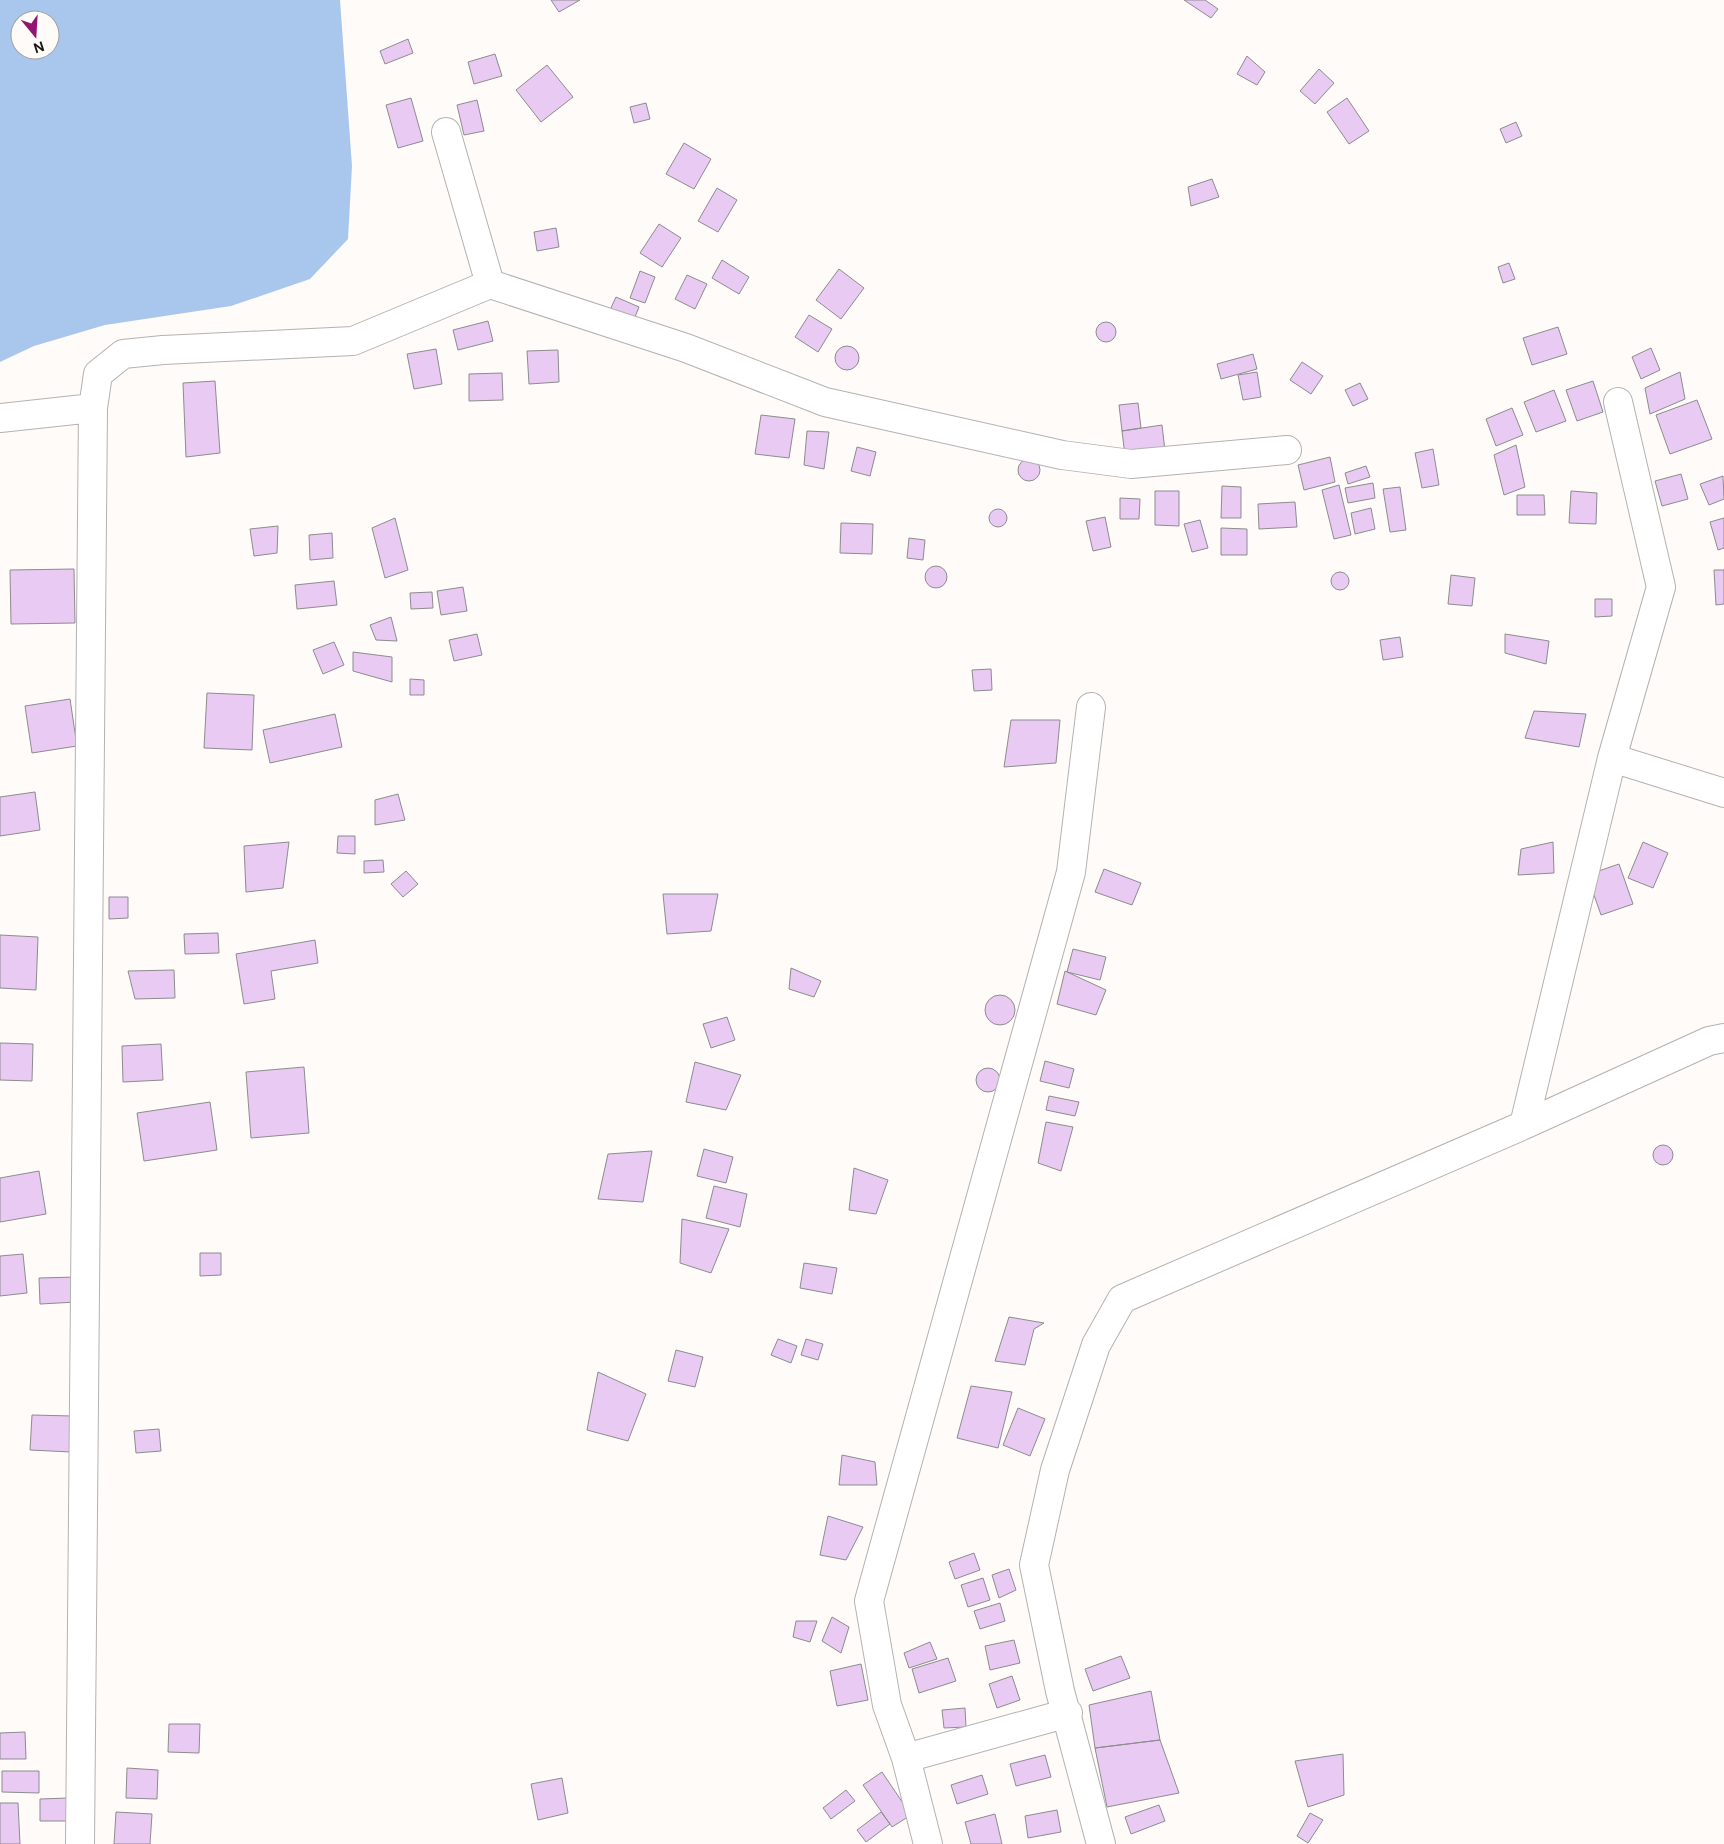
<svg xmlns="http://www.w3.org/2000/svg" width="1724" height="1844" font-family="'DM Sans',sans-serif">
<rect width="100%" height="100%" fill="#fefbf9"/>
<path fill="#a9c7ed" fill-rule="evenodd" d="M0,0h340l12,166 -4,73 -38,40 -79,27 -126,19 -71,21 -34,16zM20,20h30v30h-30z"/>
<path fill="#e8caf2" stroke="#8d8c8e" d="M551,0h29l-21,12z
M1184,0h21l13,9 -7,9z
M408,39l5,14 -28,11 -5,-13z
M495,54l7,22 -28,8 -6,-22z
M1247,56l18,16 -8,13 -20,-11z
M547,65l26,32 -32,25 -25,-32z
M1319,69l15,14 -19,21 -15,-13z
M411,98l12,43 -25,7 -12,-43z
M1347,98l22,33 -20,13 -22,-32z
M477,100l7,31 -20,4 -7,-30z
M646,103l4,16 -16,4 -4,-16z
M1516,122l6,14 -16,7 -6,-14z
M684,143l27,16 -17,30 -28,-15z
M1212,179l7,18 -28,9 -3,-19z
M717,188l20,12 -19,32 -20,-11z
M659,224l22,14 -19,29 -22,-14z
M556,228l3,19 -22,4 -3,-19z
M722,260l27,17 -10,17 -27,-16z
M1509,263l6,16 -12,4 -5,-16z
M839,269l25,19 -23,31 -25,-19z
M640,271l15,6 -10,26 -15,-5z
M687,275l20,9 -12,25 -20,-10z
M616,297l23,10 -6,15 -24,-10z
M809,315l23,14 -14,23 -23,-15z
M488,321l5,20 -35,9 -5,-20z
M1096 332a10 10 0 1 1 20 0a10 10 0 1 1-20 0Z
M1558,327l9,27 -35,11 -9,-27z
M835 358a12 12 0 1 1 24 0a12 12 0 1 1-24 0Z
M1651,348l9,22 -19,9 -9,-22z
M436,349l6,35 -28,5 -7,-35z
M558,350l1,32 -30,2 -2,-33z
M1253,354l4,15 -36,10 -4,-15z
M1302,362l21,14 -12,18 -21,-14z
M1257,372l4,25 -18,3 -5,-25z
M1680,372l5,27 -35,15 -5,-26z
M502,373l1,27 -34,1v-27z
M215,381l5,72 -34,4 -3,-74z
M1593,381l10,31 -26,9 -11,-31z
M1360,383l8,16 -15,7 -8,-16z
M1554,390l12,31 -30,11 -12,-30z
M1697,400l15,39 -42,15 -14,-39z
M1138,403l3,25 -19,3 -3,-26z
M1512,408l11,27 -27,11 -10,-27z
M761,415l34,4 -6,39 -34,-4z
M1162,425l3,26 -40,5 -3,-25z
M807,431l22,1 -5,37 -20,-4z
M1516,445l9,42 -21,8 -10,-40z
M857,447l19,5 -6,24 -19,-5z
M1433,449l6,36 -17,3 -7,-35z
M1330,457l5,25 -31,8 -6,-25z
M1018 470a11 11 0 1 1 22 0a11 11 0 1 1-22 0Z
M1366,466l4,11 -22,7 -3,-11z
M1681,474l7,25 -26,7 -7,-25z
M1723,476l1,23 -15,6 -9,-21z
M1373,483l2,15 -27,5 -3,-15z
M1339,485l12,50 -17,4 -12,-49z
M1222,486l19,1v31h-20z
M1400,487l6,43 -16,2 -7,-43z
M1155,491h24v35l-24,-1z
M1571,491l26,2 -1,31 -27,-1z
M1517,495h27l1,20h-28z
M1120,498l20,1 -1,20h-19z
M1295,502l2,25 -38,2 -1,-25z
M1371,508l4,21 -20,5 -4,-21z
M989 518a9 9 0 1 1 18 0a9 9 0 1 1-18 0Z
M1105,517l6,30 -18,4 -7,-30z
M395,518l13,52 -23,8 -13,-50z
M1724,518v30l-6,2 -8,-28z
M1200,520l8,28 -16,4 -8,-28z
M841,523l32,1 -1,30 -32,-1z
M278,526l-1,27 -23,3 -4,-27z
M1221,528l26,1v26h-26z
M332,533l1,25 -23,2 -1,-25z
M909,538l16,2 -2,20 -16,-2z
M925 577a11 11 0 1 1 22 0a11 11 0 1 1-22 0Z
M74,569l1,54 -64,1 -1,-54z
M1714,570h10v34l-8,1z
M1331 581a9 9 0 1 1 18 0a9 9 0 1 1-18 0Z
M1451,575l24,3 -3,28 -24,-2z
M334,581l3,24 -40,4 -2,-24z
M463,587l4,24 -26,4 -4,-24z
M432,592l1,16 -22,1 -1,-16z
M1595,599h17v17l-17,1z
M391,617l6,24 -21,-1 -6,-15z
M477,634l5,21 -28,6 -5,-21z
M1505,634l44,7 -3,23 -41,-11z
M1400,637l3,20 -20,3 -3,-20z
M334,642l10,23 -21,9 -10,-24z
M353,652l39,5v25l-39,-11z
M991,669l1,21 -18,1 -2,-21z
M410,679l14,1v15h-14z
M207,693l47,2 -2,55 -48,-2z
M70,699l7,47 -45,7 -7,-47z
M1534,711l52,3 -7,33 -54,-9z
M335,714l7,33 -72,16 -7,-33z
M1011,720h49l-4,43 -52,4z
M35,792l5,38 -40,6v-39z
M398,794l7,26 -30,5v-25z
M338,836h17v18l-18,-1z
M289,842l-6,46 -37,4 -2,-46z
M1553,842l1,31 -36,2 3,-26z
M1643,842l25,11 -15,35 -25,-10z
M383,860l1,12 -20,1v-12z
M1619,864l14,40 -32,11 -14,-40z
M1104,869l37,14 -9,22 -37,-13z
M406,871l12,13 -15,13 -12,-13z
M663,894h55l-7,37 -44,3z
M109,897h19v21l-19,1z
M218,933l1,20 -34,1 -1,-20z
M0,935l38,2 -2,53 -36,-2z
M315,940l3,23 -47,8 4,28 -31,5 -8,-50z
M1073,949l33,8 -6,23 -33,-8z
M791,968l30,13 -7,16 -25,-8z
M174,970l1,28 -40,1 -7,-28z
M1065,971l41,19 -10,25 -39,-11z
M985 1010a15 15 0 1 1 30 0a15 15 0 1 1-30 0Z
M727,1017l8,23 -24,8 -8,-24z
M0,1043l33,1 -1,37 -32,-1z
M161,1044l2,36 -40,2 -1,-36z
M1045,1061l29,8 -5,19 -29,-7z
M695,1062l46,13 -15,35 -40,-8z
M304,1067l5,66 -58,5 -5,-66z
M976 1080a12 12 0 1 1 24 0a12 12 0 1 1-24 0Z
M1049,1096l30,6 -4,14 -29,-6z
M210,1102l7,48 -73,11 -7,-48z
M1046,1122l27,5 -12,44 -23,-8z
M1653 1155a10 10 0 1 1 20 0a10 10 0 1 1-20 0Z
M704,1149l29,8 -7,26 -29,-7z
M652,1151l-9,51 -45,-3 10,-45z
M854,1168l34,12 -12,34 -27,-4z
M39,1171l7,43 -46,8v-44z
M714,1186l33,8 -7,33 -34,-9z
M682,1219l47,10 -18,44 -31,-10z
M200,1253h21v22l-21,1z
M23,1254l4,39 -27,3v-40z
M804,1263l33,5 -5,26 -32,-6z
M76,1277l1,25 -37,2 -1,-26z
M1009,1317l35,6 -10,6 -9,36 -30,-4z
M778,1339l19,7 -6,17 -20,-8z
M806,1339l17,5 -5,16 -17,-5z
M676,1350l27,7 -8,30 -27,-6z
M598,1372l48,22 -18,47 -41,-11z
M971,1386l41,6 -14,56 -41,-10z
M1018,1408l27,11 -15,37 -27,-11z
M32,1415l40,1 -1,36 -41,-2z
M159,1429l2,22 -25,2 -2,-22z
M842,1455l33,7 2,23h-38z
M828,1516l35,11 -17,33 -26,-5z
M974,1553l6,17 -25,9 -6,-17z
M1009,1569l7,21 -17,8 -7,-23z
M983,1578l7,22 -22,7 -7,-22z
M1000,1603l5,18 -25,8 -6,-18z
M832,1617l17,10 -8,26 -19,-12z
M796,1621h21l-7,21 -17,-5z
M1014,1640l6,23 -30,7 -5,-24z
M930,1642l7,17 -28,9 -5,-15z
M1121,1656l9,22 -37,13 -8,-22z
M948,1658l8,23 -37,12 -7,-24z
M861,1664l7,36 -31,6 -7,-35z
M1012,1676l8,24 -23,8 -8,-24z
M1151,1691l9,49 -65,8 -6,-43z
M965,1708l1,19 -22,1 -2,-18z
M169,1724h31l-1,29 -31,-1z
M25,1732l1,27h-26v-26z
M1160,1740l19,53 -72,14 -12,-59z
M1343,1754l1,41 -36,12 -13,-46z
M1045,1755l6,22 -35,9 -6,-22z
M127,1768l31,2 -1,29 -31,-1z
M2,1771h37v22l-37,-1z
M882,1772l29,43 -19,12 -29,-42z
M982,1775l6,19 -31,10 -6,-19z
M562,1778l6,35 -30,7 -7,-36z
M846,1790l9,11 -24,18 -8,-11z
M68,1798l1,23h-29v-22z
M0,1803h18l2,41h-20z
M1159,1805l6,16 -34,13 -6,-17z
M1057,1810l4,22 -33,6 -3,-22z
M116,1812l36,2 -2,30h-36z
M881,1812l9,12 -24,18 -9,-12z
M1310,1813l13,7 -15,23 -11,-7z
M995,1814l7,30h-31l-6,-22z"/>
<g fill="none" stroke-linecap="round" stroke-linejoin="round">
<defs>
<path id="minor" d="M490,284l196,64 139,54 237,53 69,9 156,-14
M0,418l93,-10
M1612,758l112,35
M1524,1125l88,-367 49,-171 -43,-185
M906,1758l162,-45
M80,1844l13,-1436 5,-34 25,-20 40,-4 190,-9 137,-57 -44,-152
M928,1844l-22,-86 -19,-53 -18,-104 202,-729 20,-165
M1101,1844l-41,-153 -26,-126 21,-95 41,-125 26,-46 402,-174 185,-84 15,-3"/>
</defs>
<use href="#minor" stroke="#b4b2b0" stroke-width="30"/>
<use href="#minor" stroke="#fff" stroke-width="28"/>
</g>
<g transform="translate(35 35) rotate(162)"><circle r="24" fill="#fefbf9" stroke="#a2a09e"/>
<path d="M0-4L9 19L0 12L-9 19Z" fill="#921572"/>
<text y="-8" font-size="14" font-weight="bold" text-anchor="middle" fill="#181716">N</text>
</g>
</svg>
